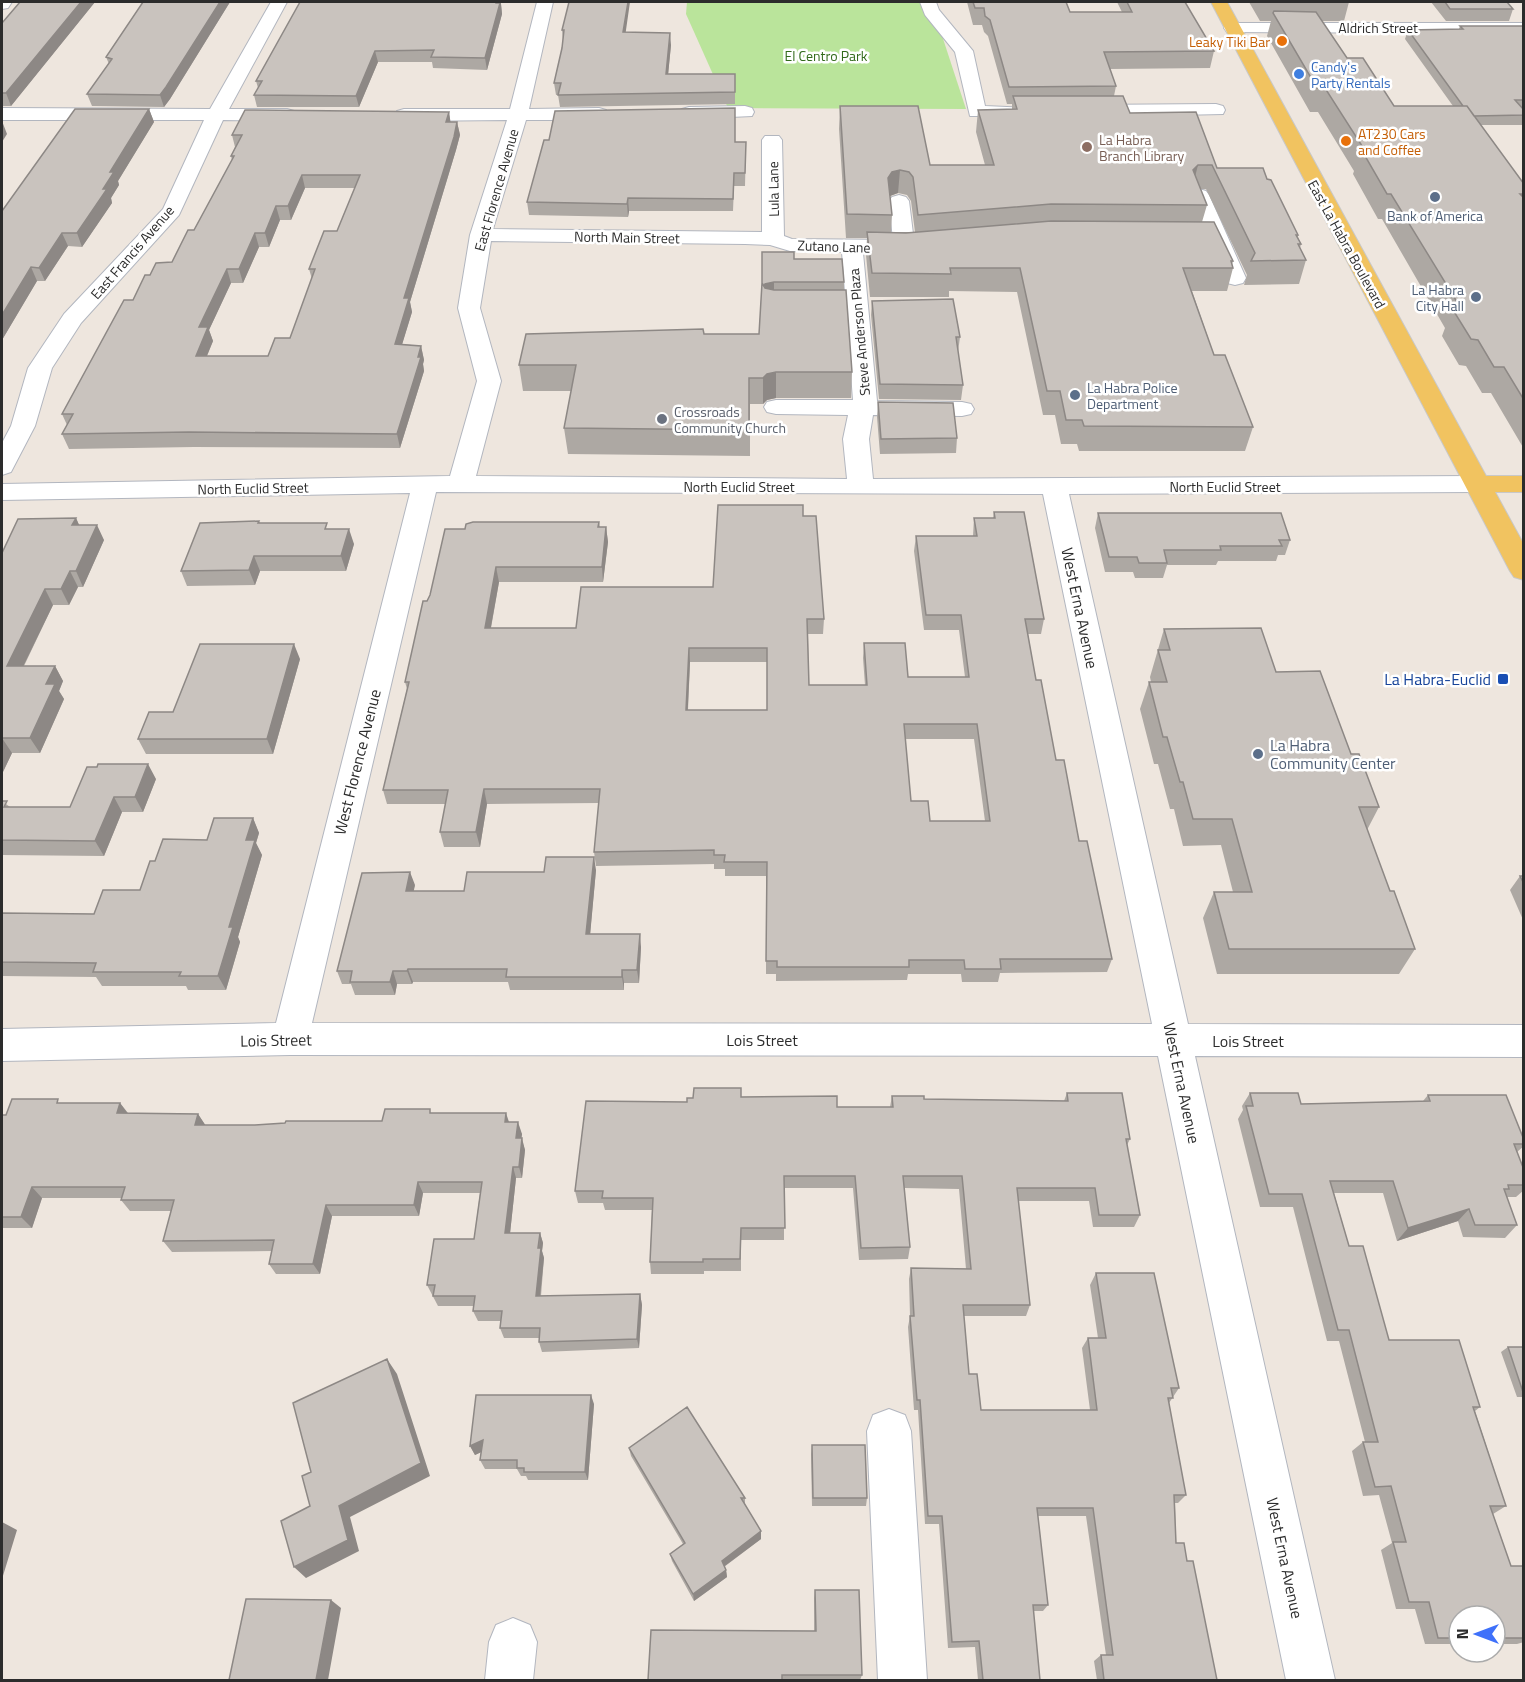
<svg xmlns="http://www.w3.org/2000/svg" width="1525" height="1682" font-family="'Titillium Web',sans-serif">
<rect width="100%" height="100%" fill="#eee6de"/>
<path fill="#bae49b" d="M687,2h244l35,107 -238,-1 -42,-94z"/>
<g fill="none" stroke-linecap="round" stroke-linejoin="round">
<defs>
<path id="minor" d="M2,2h10l-4,6 -6,1z
M271,2h16l-58,107h58l7,2 2,4 -2,4 -7,2 -64,-1 -44,95 -98,108 -29,45 -17,58 -24,46 -9,3v-32l9,-17 17,-58 36,-54 99,-105 41,-89h-202v-12l208,1z
M537,2h16l-24,107 70,-1 7,2 2,4 -2,4 -7,2h-73l-33,109 269,3v-92l3,-4h14l3,4 2,96 8,3 101,1 -4,-39 3,-4 7,-2 7,2 3,4 5,41 7,5 -3,5 -14,2 -41,-1 14,148 85,1 9,2 3,5 -3,5 -9,2 -89,-1 -4,24 4,40 604,-3 9,2 4,6 -4,6 -9,2 -408,2 119,530 336,1v32l-329,-1 140,624h-49l-128,-624 -868,-1 -288,6v-32l274,-6 134,-530 -408,7v-16l448,-8 27,-95 -19,-73 12,-73 37,-115 -103,1 -7,-2 -2,-4 2,-4 7,-2h106zM491,241l254,3 25,1 20,6 52,1 11,148h-77l-9,2 -3,5 3,5 9,2 72,1 -5,24 4,40 -371,-3 25,-95 -21,-73zM436,492l607,2 109,530 -840,-1z
M920,2h16l3,8 34,41 12,55 44,2 2,4 -2,4h-59l-15,-64 -30,-37z
M1233,23h291v10l-297,-1 -3,-4 3,-4z
M1216,104l7,2 2,4 -2,4 -138,3 -7,-2 -2,-4 2,-4 7,-2z
M745,106l7,2 2,4 -2,4 -63,3 -7,-2 -2,-4 2,-4 7,-2z
M1199,189l7,2 3,4 37,83 -3,5 -8,2 -8,-2 -3,-5 -35,-83 3,-4z
M889,1409l16,6 6,16 16,249h-49l-11,-249 6,-16z
M513,1618l17,7 7,17 -4,38h-48l4,-38 7,-17z"/>
<path id="major" d="M1211,2h16l259,474h38v16h-29l29,53v35l-10,-3 -4,-6z"/>
</defs>
<use href="#minor" stroke="#b2b6bf" stroke-width="2"/>
<use href="#major" stroke="#c8c8c8" stroke-width="2"/>
<use href="#minor" fill="#fff" fill-rule="evenodd"/>
<use href="#major" fill="#f1c360" fill-rule="evenodd"/>
</g>
<path fill="#ada8a3" fill-rule="evenodd" d="M20,2h75l-84,104h-9v-83z
M143,2h87l-60,97 -6,8 -72,-1 -5,-12 22,-30 -3,-7z
M967,2h99l4,10h52l-5,-10h68l29,49 -4,17 -100,1 6,17 -2,10 16,17 87,55 50,11 31,56v2l3,7 -1,4 6,12 -7,24 -55,1 3,-10 -41,-86h-6l7,16 -5,17 31,39 -1,3 1,4 -6,23h-35l22,64 39,72 -8,24h-166l-2,-7h-16l-6,-29h-12l-26,-123 -68,-1v6h-79l-4,-42 1,-17h-21l-7,-109 1,-23 90,59h55l-9,-33 2,-22 34,-1v-5h-5l-19,-68 -4,-4 -2,-7h-9zM898,193l9,2 4,6 4,31h-24l1,-17 -2,-19z
M1249,2h100l-5,19h-22l25,37 47,48h59l-48,-67 3,-9 51,-1 1,-3h64v83h-2l2,1 -1,15h-43l44,59v265l-33,-56h-9l-16,-27 -7,-1 -17,-29 3,-8 -63,-109h-4l-25,-45 1,-3 -36,-59h-8l-43,-76 4,-15h-11z
M1431,2h76l6,7 -4,12h-63z
M501,4l1,10 -15,56 -54,-2 -1,-6h-54l-19,45h-102l-3,-12 4,-7 -2,-7z
M562,30l64,2 45,13 -3,29h67v30l-175,3 -2,-12h-2l-2,-12 8,-35 1,-7z
M149,109l5,13 -36,59 1,4 -8,13 1,5 -30,44 -14,-1 -23,35h-8l-35,59v-129z
M449,112l1,10h7l3,13 -4,15 -46,152 2,10 -10,32 19,2 3,14 -1,4 1,7 -24,77 -206,-1 -125,2 -7,-15 5,-9 -5,-11 71,-114 17,-25 22,-13 22,-32 38,-70 -1,-4 4,-9 -3,-12zM305,188h50l-18,43 -28,38 3,10 -22,59 -22,18h-61l6,-15 -4,-11 22,-47h12l16,-36h10l11,-27h11z
M735,142h11l-1,44h-11l-1,25h-104l-1,6 -99,-2 -2,-13z
M794,259l50,23v8l8,82 -1,26h-75l-9,2 -4,4h-13v52l-182,-2 -4,-26 7,-37h-48l-4,-26 185,-31h55l3,-51z
M872,301l88,36 -2,15 5,33 -2,15 -82,-1 -8,-84z
M878,402l79,36 -1,15 -76,1 -3,-37z
M994,512l50,107 -3,15h-13l8,46 20,80 56,199 -5,13 -107,1 -2,9h-36l-1,-8h-53l-1,6 -131,1v-7h-10v-98h-41v-7h-11v-5l-118,2 -2,-14 5,-49 -112,1 -7,43h-36l-4,-15 6,-28h-59l-4,-14 24,-101 -2,-7 22,-81 38,-72 134,-7 1,5h6l2,15 -5,40h-104l-8,46h85l137,-41 90,-71 21,103 -1,15h-15l1,51h56l-2,-27 1,-15 44,34h57l-6,-47h-35l-10,-79 2,-15h57l1,-18h19zM690,662h77v48h-79zM905,739h69l11,82h-55l-19,-20z
M1098,513l192,27 -5,15h-7l-2,6h-58l-2,4h-49l-4,13h-28l-2,-6h-28l-10,-44z
M76,518l3,7 25,15 -21,47h-5l-9,18h-16l-29,61h31l8,15 -4,10 5,8 -24,54h-28l-10,21v-221z
M259,521l1,2 69,6 25,15 -8,27h-86l-5,14 -68,1 -6,-15z
M1164,629l112,43 75,82 28,53 -12,23 23,61 25,58 -16,25h-182l-14,-56 11,-26h19l-12,-47 -38,1 -9,-37h-4l-12,-45h-4l-14,-55 9,-27h2l-1,-5z
M300,659l-27,95h-127l-8,-15z
M156,779l-13,33h-21l-18,44 -102,-1v-54l8,6h60z
M253,818l6,15 -3,10 6,12 -24,82 2,5 -14,48h-38l-2,-4h-84l-6,-9 -94,-1v-63l92,1 46,-24 15,-29 52,-21z
M596,870l-6,64 51,13 -2,36h-15v7h-114l-2,-8h-95l-1,2h-15l-2,11h-40l-4,-11h-9l-5,-13 78,-86 -2,6h51l80,-19z
M1520,876h4v46l-14,-32z
M1067,1093l63,46 -3,6 13,70 -6,12h-41l-4,-26h-71l12,104 -4,11h-62l5,58 12,36h109l-8,-62 6,-10h10l-8,-53 6,-12 83,115 -10,15 17,92 -8,8h-3l1,40 11,18 30,119h-120l-3,-19 7,-6h5l-20,-139h-48l10,89 -5,6h-10l7,69h-62l-3,-33 -27,1 -9,-124h-14l-7,-114h-4l-6,-83 2,-11 -1,-37 2,-11 55,1 -7,-80 -55,-1 6,59 -2,12 -49,1 -6,-72h-69v52h-43v31h-37v3h-53l-1,-12 2,-52h-47l-2,-7h-25l-3,-12 112,-89 6,-4 48,-1 96,10h53l2,-11 32,3 140,2z
M1250,1093l51,11 122,-3 5,-6 96,45v6l-7,6 7,18v20l-8,7h-9l10,28 -12,13 -42,-1 -5,-16 -61,20 -14,-48h-49l15,53 40,94 91,67 -5,4 31,95 -13,8 18,52h13v76l-7,2h-22v-28h-36v28h-34l-10,-35h-19l-15,-59 11,-7 -13,-48 -16,1 -11,-45 11,-9h2l-26,-101h-12l-34,-134h-33l-22,-88 5,-9 -1,-4z
M61,1103h59l8,10 70,1 7,11h50l127,-4 50,-8 77,9 13,12 -1,4 4,12 -3,28h-6l-6,55h30l3,10 -1,8 2,7 -3,38 99,-2 2,11 -3,43 -97,4 -3,-10v-4h-35l-4,-10 1,-7h-23l-5,-10 1,-5h-36l-11,-21 47,-46 6,-46h-57l-4,23h-87l-12,58h-44l-7,-10 3,-13 -100,1 -9,-11 8,-30h-41l-9,-11v-2h-79l-10,30h-30v-111z
M1508,1347h16v50h-7l-16,-45z
M594,1404l-6,76h-60l-2,-4h-5l-4,-7h-32l-5,-9 1,-8 -6,3 -5,-9z
M812,1445l55,53 -1,8h-54l-1,-52z
M629,1448l116,50v7l16,26v8l-37,28 2,3 1,7 -33,24 -22,-40 -2,-7 13,-10 -52,-88z
M815,1590l47,85 -2,5h-212l166,-49v-33z"/>
<path fill="#8d8885" d="M81,2h14l-84,104 -5,-13z
M220,2h10l-60,97 -6,8 -4,-12z
M496,2h5v2l1,10 -15,56 -2,-12 12,-44z
M628,2h2l-6,42 -1,-12z
M670,33l1,12 -4,41 -1,-12z
M375,51l3,11 -19,45 -3,-11z
M149,109l5,13 -36,59 1,4 -8,13 1,5 -30,44 -5,-14 26,-44 7,-17z
M449,112l2,13 -5,-3z
M2,121l5,13 -5,8z
M457,122l3,13 -4,15 -46,152 2,10 -14,46 -3,-14 9,-46z
M1198,165l-6,24 1,-19z
M900,170l-2,23 -8,3 -2,-18 4,-6z
M302,175l3,13 -14,32 -3,-14z
M628,198l1,13 -1,6 -1,-13z
M276,206l4,14 -11,27 -4,-14z
M62,233l6,13 -23,35 -6,-13z
M255,233l4,14 -16,36 -4,-14z
M31,267l6,14 -35,59v-25z
M227,269l4,14 -22,47 4,11 -12,29 -5,-14 3,-29z
M774,282v15l-12,-8 3,-5z
M421,346l3,14 -1,4 1,7 -24,77 -3,-14z
M776,372v26l-9,2 -4,4v-26l4,-4z
M76,518l7,16 -11,-9z
M97,525l7,15 -21,47 -7,-16z
M606,527l2,15 -5,40 -1,-15z
M349,529l5,15 -8,27 -5,-15z
M254,556l6,15 -5,14 -6,-15z
M496,567l3,15 -11,61 -3,-15z
M70,571l8,16 -9,18 -8,-16z
M45,589l8,16 -37,76 -9,-15z
M294,644l6,15 -27,95 -6,-15z
M689,648l1,14 -3,63 -1,-15z
M55,666l8,15 -4,10 5,8 -24,54 -10,-15 16,-54z
M2,738l10,15 -10,21z
M148,764l8,15 -13,33 -8,-15z
M484,789l3,15 -7,43 -4,-15z
M114,797l8,15 -18,44 -9,-15z
M253,818l6,15 -3,10 6,12 -24,82 2,5 -14,48 -8,-14 28,-136z
M594,857l2,13 -7,77 -3,-13z
M410,872l5,13 -4,19 -5,-13z
M640,934l1,13 -2,36 -2,-13z
M408,969l5,13 -1,2 -5,-13z
M622,970l2,13v7l-2,-13z
M393,971l4,13 -2,11 -5,-13z
M120,1103l9,12 -12,-2z
M506,1113l4,12 -5,-3z
M198,1114l8,12 -11,-1z
M518,1122l4,12 -2,16 -4,-12z
M522,1138l3,12 -3,28 -3,-11z
M513,1167l3,11 -7,65 -4,-10z
M418,1182l5,11 -4,23 -5,-11z
M32,1187l10,11 -10,30 -11,-11z
M326,1205l6,11 -12,58 -7,-10z
M1469,1209l-11,12 -61,20 11,-13z
M540,1233l3,10 -1,8 2,7 -5,48 -3,-10z
M640,1294l2,11 -3,43 -2,-9z
M387,1359l10,15 33,102 -80,41 9,34 -53,27 -12,-11 45,-61z
M591,1395l3,9 -6,76 -3,-8z
M483,1440l5,9 -13,6 -5,-9z
M2,1522l15,8 -15,49z
M761,1531v8l-39,29v-7z
M726,1570l1,7 -33,24 -1,-7z
M331,1600l10,8 -13,72h-12z"/>
<path fill="#c9c3be" stroke="#8d8885" stroke-width="1.5" fill-rule="evenodd" d="M20,2h61l-75,91h-4v-70z
M143,2h77l-54,85 -6,8 -73,-1 25,-35 -6,-2z
M300,2h196v1h4l-15,55 -54,-1 3,-7 -59,1 -19,45 -102,-1 8,-14h-6z
M569,2h59l-5,30 47,1 -4,41h69v18l-177,3 3,-12h-7l8,-35 2,-18h-2z
M973,2h93l4,10h62l-5,-10h58l29,49 -110,1 12,34 -107,1 -19,-67 -5,-4 -1,-8h-9z
M1445,2h62l6,7h-63z
M1274,11l42,1 31,46h16l31,48h73l57,78v10h-4l4,4v202l-20,-33h-10l-16,-27 -7,-1 -18,-29h9l-71,-116h-4l-26,-45h3l-39,-61h-8l-44,-75z
M1460,26h64v74h-9l9,10v5l-50,1 -7,-10h-4l-55,-76 55,-1z
M1013,96h110l7,17 66,-1 21,56h46l4,11 4,1 27,55h-2l5,9h-3l8,16 -55,1 4,-8 -43,-88h-14l-5,5 14,35 -156,-1 -133,11 -5,-38 -4,-5 -9,-2 -8,2 -4,6 4,37 -45,-1 -7,-108h78l12,59h64l-16,-55 39,-1z
M735,108v34h11l-1,31h-11l-1,26 -105,-1 -1,6 -100,-2 17,-62h5l6,-29z
M75,109h74l-39,63h4l-11,17h4l-30,44h-15l-23,35 -8,-1 -29,48v-104z
M245,110l204,2 -3,10h11l-3,15 -50,161h5l-14,46 26,2 -3,11h3l-24,77 -208,-2 -127,2 11,-20h-11l62,-114h9l12,-25h5l6,-12 16,-1 16,-32h6l40,-74h-3l11,-21h-10zM302,175h58l-23,56h-13l-15,38h6l-25,69h-15l-7,18h-72l12,-29h-9l28,-58h12l16,-36h10l11,-27h12z
M1051,221l163,1 19,39h-2l2,7h-50l31,87h11l28,72 -169,-1 -2,-6h-16l-6,-29h-13l-27,-123h-70l1,6 -79,-1 -5,-41 39,1z
M762,252h32v7h48l2,23h-70l-9,2 -1,2 -2,-3z
M762,283l3,5 9,2h72l6,82h-76l-9,2 -4,4h-14v52l-185,-2 12,-63h-57l7,-31 177,-5 1,5h55z
M953,299l7,38h-4l7,48 -83,-1 -8,-83z
M878,402l75,1 4,35 -76,1z
M718,505h85v11h13l8,103h-17l2,66h58l-3,-42h41l3,34h61l-8,-62h-35l-10,-79h61l-3,-18h21l-1,-6h30l20,107h-19l11,61h5l15,80h8l15,81h8l25,118h-112l1,10h-36l-1,-9h-55v7h-132v-6h-11l1,-99h-43l1,-7h-11v-5l-120,2 6,-63h-116l-8,43h-36l8,-42h-65l26,-108h-4l18,-81h4l3,-6 15,-66h20l1,-5 7,-2h126l-1,5h8l-4,40h-106l-11,61h91l5,-41h132zM689,648h78v62h-81zM904,724h73l13,97h-60l-2,-20h-17z
M1098,513h183l9,27h-11l3,6h-62l1,4h-57l3,13h-28l-2,-6h-28z
M76,518l-4,7h25l-21,46h-6l-9,18h-16l-38,77h48l-9,18h9l-25,54h-28v1v-186l16,-34z
M259,521l-1,2h69l-2,6h24l-8,27h-87l-5,14 -68,1 19,-48z
M1261,628l15,44 44,-1 31,83h8l20,53h-20l31,84h4l21,58h-186l-15,-57h38l-20,-73h-39l-10,-37h-3l-13,-45h-4l-14,-55h18l-9,-32h12l-6,-21z
M200,644h94l-27,95h-129l11,-27h24z
M98,764h50l-13,33h-21l-19,44 -93,-1v-39h5l-3,6h66l17,-40h10z
M214,818h39l-7,22h9l-26,87h4l-15,49h-39l2,-4h-88l3,-9 -94,-1v-49l92,1 9,-24h37l10,-29h5l8,-22 44,1z
M546,857h48l-8,77h54l-3,36h-15v7h-116l1,-8h-99l-1,2h-14l-3,11h-40l2,-11h-15l25,-98 48,-1 -4,19h58l3,-19h77z
M1520,876h4v8z
M694,1088h47v9l96,-1v11h56l-1,-11h32v3l144,2 -1,-8h55l8,46h-4l14,76h-41l-4,-27h-78l13,117h-67l6,69h8l4,36h116l-9,-72h18l-10,-65h58l25,115h-8l2,10h-5l18,97h-12l2,48h8l3,18h6l24,119h-113l-3,-25h12l-20,-147h-56l11,97h-15l7,75h-57l-4,-39 -27,1 -10,-126h-14l-8,-116h-3l-7,-84h4l-3,-48 60,1 -9,-93h-59l7,71 -49,1 -6,-72h-71l1,52h-44l-1,31h-37v3h-53l3,-64h-51l1,-7h-28l11,-90 101,1v-4h6z
M1250,1093h48l3,11 129,-3 -2,-6h78l18,45v4h-10l10,26v15h-16l1,4h-5l13,36h-42l-6,-16 -61,19 -15,-47h-63l19,65h14l26,94h70l21,67h-7l33,99h-16l21,60h13v72h-29v-22h-36v22h-21l-9,-36h-20l-16,-60h13l-15,-56 -16,1 -12,-45h15l-29,-112h-11l-36,-136h-33l-23,-88h7z
M12,1099h46l-1,4h63l-3,10 81,1 -3,11h60l30,-2 1,-2h96l3,-12h45v4h76l-1,9h13l-2,16h6l-3,29h-6l-8,66h35l-2,15h3l-5,48 104,-2 -3,45 -98,3 1,-14h-40l2,-17h-29l2,-15h-42l2,-11h-8l7,-46h40l8,-57h-64l-4,23h-88l-13,59h-44l5,-24 -111,1 11,-41h-53l4,-13h-93l-11,30h-19v-102h4z
M1508,1347h16v45h-1z
M387,1359l34,104 -82,43 9,34 -54,27 -13,-46 29,-15 -8,-30 9,-4 -18,-69z
M476,1395h115l-6,77h-61v-4h-7v-8h-37l3,-20 -13,6z
M687,1407l58,91h-4l20,33 -39,30 4,9 -33,24 -23,-40 15,-11 -56,-95z
M812,1445h53l2,53h-54z
M815,1590h44l3,85h-80v5h-134l3,-50 165,1z
M246,1599l85,1 -15,80h-87z"/>
<g fill="#e8710a" stroke="#fff" stroke-width="2">
<circle cx="1282" cy="41" r="6"/>
<circle cx="1346" cy="141" r="6"/>
</g>
<circle fill="#3f7fe0" stroke="#fff" stroke-width="2" cx="1299" cy="74" r="6"/>
<circle fill="#8d6e63" stroke="#fff" stroke-width="2" cx="1087" cy="147" r="6"/>
<g fill="#5c6f8a" stroke="#fff" stroke-width="2">
<circle cx="1435" cy="197" r="6"/>
<circle cx="1476" cy="297" r="6"/>
<circle cx="1075" cy="395" r="6"/>
<circle cx="1258" cy="754" r="6"/>
</g>
<circle fill="#6b7280" stroke="#fff" stroke-width="2" cx="662" cy="419" r="6"/>
<rect fill="#1a4fb4" stroke="#fff" stroke-width="2" x="1497" y="673" width="12" height="12" rx="3"/>
<g text-anchor="middle" dominant-baseline="central" stroke-width="5" stroke-linejoin="round" paint-order="stroke">
<g font-size="14" fill="#2c2c2c" stroke="#fff">
<text x="1378" y="27">Aldrich Street</text>
<text transform="translate(773 189) rotate(-91)">Lula Lane</text>
<text transform="translate(496 190) rotate(-74)">East Florence Avenue</text>
<text transform="translate(627 237) rotate(1)">North Main Street</text>
<text transform="translate(1347 244) rotate(61)">East La Habra Boulevard</text>
<text transform="translate(834 246) rotate(2)">Zutano Lane</text>
<text transform="translate(132 252) rotate(-49)">East Francis Avenue</text>
<text transform="translate(859 332) rotate(-95)">Steve Anderson Plaza</text>
<text x="739" y="486">North Euclid Street</text>
<text x="1225" y="486">North Euclid Street</text>
<text transform="translate(253 488) rotate(-1)">North Euclid Street</text>
</g>
<g font-size="14" fill="#c56008" stroke="#fff" text-anchor="end">
<text x="1270" y="41">Leaky Tiki Bar</text>
<text x="1358" y="133" text-anchor="start">AT230 Cars<tspan x="1358" dy="16">and Coffee</tspan></text>
</g>
<g font-size="14" fill="#326a1b" stroke="#fff">
<text x="826" y="55">El Centro Park</text>
</g>
<g font-size="14" fill="#366cbe" stroke="#fff" text-anchor="start">
<text x="1311" y="66">Candy's<tspan x="1311" dy="16">Party Rentals</tspan></text>
</g>
<g font-size="14" fill="#785e54" stroke="#fff" text-anchor="start">
<text x="1099" y="139">La Habra<tspan x="1099" dy="16">Branch Library</tspan></text>
</g>
<g font-size="14" fill="#4e5e75" stroke="#fff">
<text x="1435" y="215">Bank of America</text>
<text x="1464" y="289" text-anchor="end">La Habra<tspan x="1464" dy="16">City Hall</tspan></text>
<text x="1087" y="387" text-anchor="start">La Habra Police<tspan x="1087" dy="16">Department</tspan></text>
</g>
<g font-size="14" fill="#5b616d" stroke="#fff" text-anchor="start">
<text x="674" y="411">Crossroads<tspan x="674" dy="16">Community Church</tspan></text>
</g>
<g font-size="16" fill="#2c2c2c" stroke="#fff">
<text transform="translate(1080 608) rotate(78)">West Erna Avenue</text>
<text transform="translate(357 762) rotate(-76)">West Florence Avenue</text>
<text transform="translate(276 1040) rotate(-1)">Lois Street</text>
<text x="762" y="1040">Lois Street</text>
<text x="1248" y="1041">Lois Street</text>
<text transform="translate(1182 1083) rotate(78)">West Erna Avenue</text>
<text transform="translate(1285 1558) rotate(78)">West Erna Avenue</text>
</g>
<g font-size="16" fill="#164399" stroke="#fff" text-anchor="end">
<text x="1491" y="679">La Habra-Euclid</text>
</g>
<g font-size="16" fill="#4e5e75" stroke="#fff" text-anchor="start">
<text x="1270" y="745">La Habra<tspan x="1270" dy="18">Community Center</tspan></text>
</g>
</g>
<rect width="1525" height="1682" fill="none" stroke="#2c2c2c" stroke-width="6"/>
<g transform="translate(1477 1634) rotate(270)"><circle r="28" fill="#ffffff" stroke="#ababab" stroke-width="1.5"/>
<path d="M0-4.5L10 22L0 15L-10 22Z" fill="#3f71fa"/>
<text y="-9" font-size="16" font-weight="bold" text-anchor="middle" fill="#2c2c2c">N</text>
</g>
</svg>
